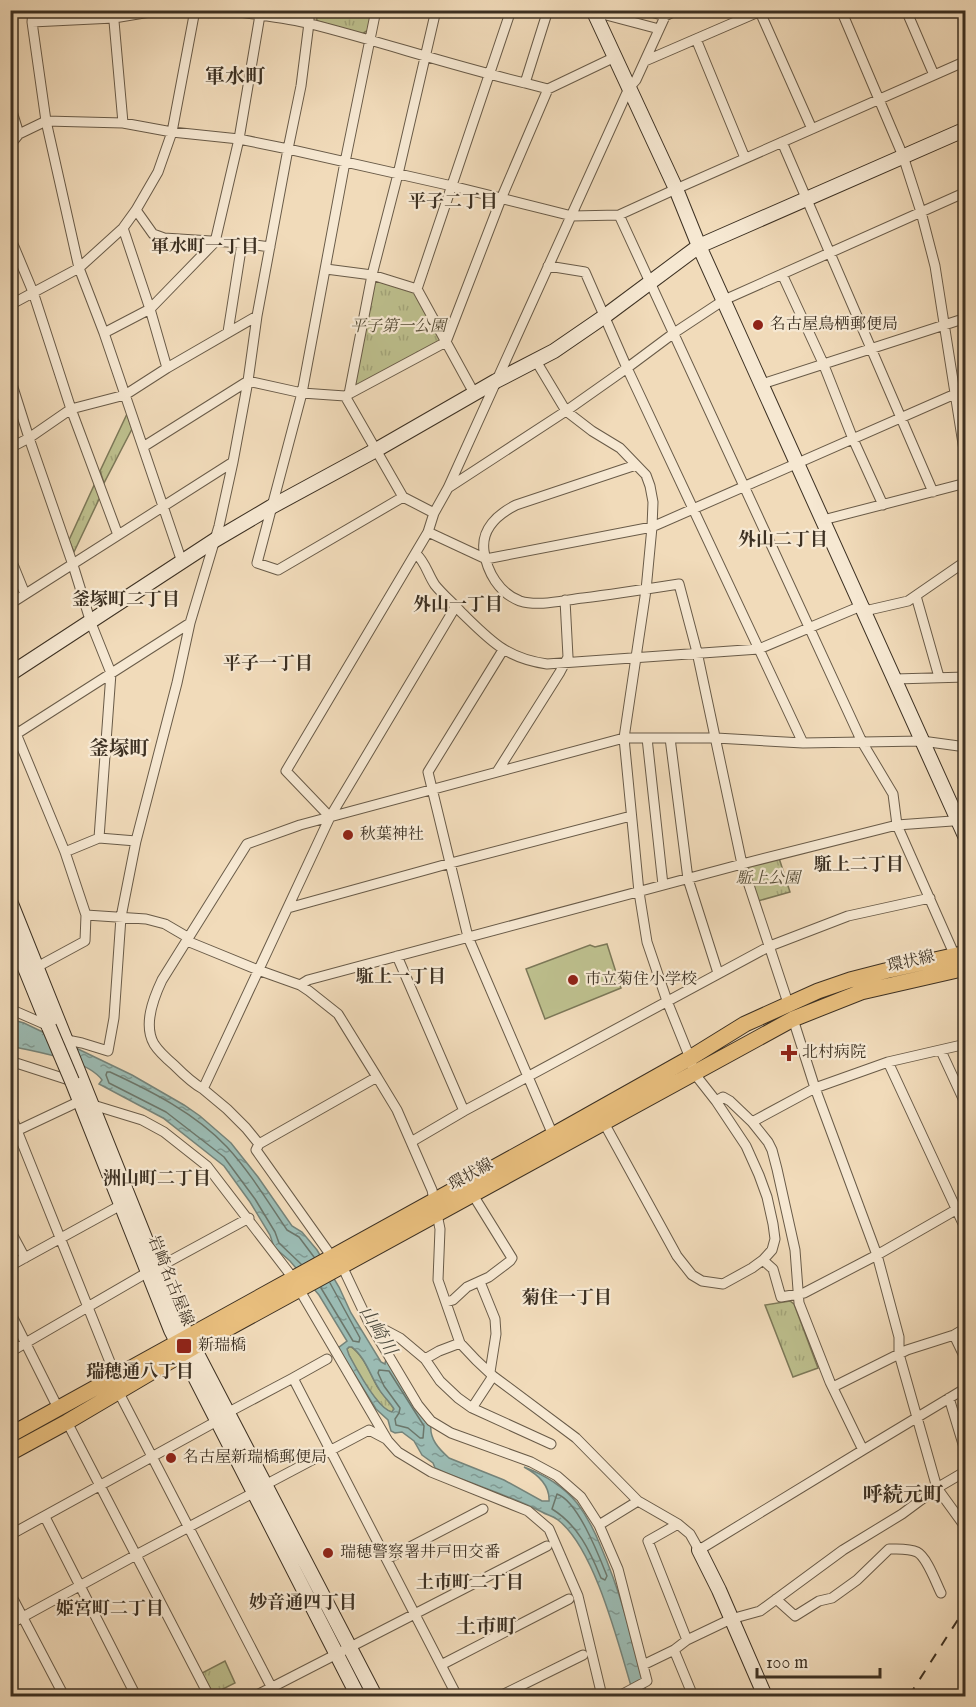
<svg xmlns="http://www.w3.org/2000/svg" width="976" height="1707" font-family="'IM FELL English','Noto Serif JP',serif">
<defs>
<pattern id="grass-tufts" width="24" height="20" patternUnits="userSpaceOnUse" patternTransform="scale(1.5)"><rect width="24" height="20" fill="#bdbf8d"/><path d="M3 7l-1-3M5 7V3M7 7l1-3M15 17l-1-3M17 17v-4M19 17l1-3" fill="none" stroke="#a3a479"/></pattern>
<pattern id="water-ripples" width="26" height="14" patternUnits="userSpaceOnUse" patternTransform="scale(1.5)"><rect width="26" height="14" fill="#9bbbb3"/><path d="M2 4q2-2 4 0t4 0M15 11q2-2 4 0t4 0" fill="none" stroke="#809891"/></pattern>
</defs>
<rect width="100%" height="100%" fill="#f1dbba"/>
<filter id="stains"><feTurbulence type="fractalNoise" baseFrequency=".00333" numOctaves="4"/><feColorMatrix values="0 0 0 0 .2 0 0 0 0 .09 0 0 0 0 .02 0 0 0 .5 -.17"/></filter>
<radialGradient id="worn" r=".72"><stop offset=".6" stop-color="#630" stop-opacity="0"/><stop offset="1" stop-color="#630" stop-opacity=".3"/></radialGradient>
<path fill="url(#grass-tufts)" stroke="#7c7858" stroke-width="1.5" d="M316,11h58l-4,18 -8,5 -45,-13z
M373,278l44,13 27,51 -93,51z
M127,414l5,15 -28,54 -4,-12z
M96,481l5,14 -27,57 -5,-12z
M779,858l11,34 -32,9 -12,-35z
M790,1301l4,3 24,64 -25,9 -28,-72z
M350,1346c13,8 20,27 27,40 5,8 12,15 17,23l-2,3c-14,-1 -39,-47 -45,-61v-2z
M225,1661l10,22 -22,11 -11,-21z"/>
<path fill="#bdbf8d" stroke="#7c7858" stroke-width="1.5" d="M607,944l14,44 -76,31 -19,-50 64,-24 5,2z"/>
<path fill="url(#water-ripples)" stroke="#758379" stroke-width="1.5" fill-rule="evenodd" d="M10,1019l14,4 108,52 52,30 16,11 31,27 27,34 34,49 10,6 15,18 22,37 12,26 30,49 4,2 1,-6 45,66c-2,15 8,25 18,34l55,22 38,21h7c1,-16 -12,-27 -25,-34 21,8 39,19 53,36 10,13 18,29 24,44 21,48 33,99 46,149h-13c-14,-45 -38,-147 -76,-176 -5,-4 -11,-5 -16,-8 -35,-18 -72,-28 -107,-44l-2,-5 -11,-8 -8,-14 -12,-9 -7,1 -4,-2 -3,-11 -12,-11 -38,-61 9,-7 -28,-46 -29,-34 -16,-14 -4,-12 -20,-33 -26,-36 -61,-48 -64,-34 3,-4c-15,-21 -67,-28 -91,-34zM349,1347h3c13,10 18,28 27,42 4,7 11,13 15,20l-2,3c-14,-2 -36,-44 -43,-57l-2,-6z"/>
<g fill="none" stroke-linecap="round" stroke-linejoin="round">
<path stroke="#6c766a" stroke-width="1.5" d="M301,1264l-22,-21 -4,-11 -20,-33 -31,-42 -58,-45 -57,-29 -3,-8 1,-3h3c41,19 85,41 117,75 23,25 41,55 60,83l12,7 15,20
M321,1288l32,53 6,1 1,-4 -30,-55
M379,1370l10,1 35,55 -1,12h-3l-12,-10 -12,-3 -1,-6 4,-6 1,-5 -16,-22 -6,-13z
M557,1494c21,7 42,62 50,82l-2,4 -4,-2c-11,-27 -23,-53 -49,-69z"/>
<defs>
<path id="street" d="M33,10l-1,12 14,99 33,147 25,65
M113,10l10,113
M228,10c28,5 56,7 83,14 71,18 142,42 214,59l23,-73
M376,10l-31,152 -43,231 -45,170 21,7 125,-73
M644,10l21,6 12,-6
M841,10l62,146 18,56 14,54 31,197
M906,10l28,65
M591,11l68,18
M760,12l52,117
M32,22l82,-4 48,-8
M696,39l49,119
M645,61l118,-51
M525,83l23,6 67,-32
M10,105l9,29
M782,142l151,350
M10,145l9,-11 27,-13 77,2 49,9 67,7 49,10 164,37 120,30 47,-1 57,-26 290,-128
M136,210l17,24 11,4 78,5 28,4
M619,215l243,527 31,52 4,31 58,131
M123,228l27,81 17,59
M10,237l23,55 38,117 47,126
M548,266l37,6 42,96 176,375
M326,269l46,6 45,14 57,104
M782,274l41,89 30,76 30,66
M417,289l94,-279
M10,305l69,-37 44,-40 13,-18 22,-38 14,-40 23,-122
M228,332l14,-89
M536,361l30,50 26,20 28,17 26,27 4,11 3,16 -1,25 -6,63 -22,148 15,154 8,50 20,59 23,57 4,15 22,28 30,45 13,29 8,22 6,27 2,15 -3,11 -9,10 -11,8 -29,16 -21,-3 -10,-6 -15,-19 -73,-133
M10,378l19,60 44,127 18,58 20,50 -12,165 37,3
M762,384l204,-66
M349,394l97,-52 55,-143 47,-110
M345,396l4,-2 23,-119 26,-101 38,-164
M345,396l58,101 31,16
M143,447l105,-66 54,12 43,3
M10,448l19,-10 42,-29 54,-14 42,-27 90,-52
M636,465l-120,40c-18,9 -35,24 -32,46 3,21 15,42 36,50 19,6 44,-1 63,-3 32,-4 64,-9 96,-14l18,68 45,212 46,139
M448,488l118,-77 61,-43 47,-35 50,-33 242,-108
M823,520l143,-37
M428,532l58,27 166,-32 303,-133 11,-2
M416,554c9,7 12,21 19,31 8,10 18,18 26,27 29,28 44,46 86,52l212,-15 102,-43 8,4 39,-9 58,-40
M10,557l15,37
M182,562l-78,-229 46,-24 65,-67 24,-103 21,-124 -2,-5
M916,596l23,81
M10,604l223,-142
M503,650l-75,122 40,165 85,198
M895,679l71,-2
M10,719l55,133 21,63
M10,738l180,-115
M647,738l16,147
M670,738l18,141 30,94
M497,772l63,-100 8,-15 -3,-57
M330,817l126,-211
M65,852l34,-14
M288,908l163,-45 180,-47
M187,941l71,29 42,15 9,6 29,23 39,63
M397,956l67,155
M37,967l48,-26 1,-26 60,4 19,5 24,14
M300,985l8,-5 434,-116 155,-39 69,-5
M10,1009l39,17
M67,1040l15,3 26,8 6,-33 7,-101 15,-76 41,-158 13,-60 29,-97 14,-64 15,-81 9,-65 31,-167 13,-63 8,-63v-13
M966,1044l-78,18 -73,26 62,167 22,82v17l38,134 29,40
M941,1051l25,54
M10,1061l62,20
M888,1062l78,168
M203,1089c-11,-6 -20,-15 -29,-24 -7,-6 -15,-13 -20,-21 -11,-19 -1,-45 8,-64l85,-136 53,-19 324,-87h92l87,5 119,-2 44,6
M716,1101l7,-4 7,4 22,21
M10,1113l106,264
M10,1134l70,-33 62,19 22,12 43,34 86,112
M411,1142l53,-31 306,-165 78,-30 82,-18
M259,1144l-13,-16 -19,-19 -24,-20 127,-272 -44,-46 142,-239 6,-19 14,-25 181,-400 7,-8 32,-70
M10,1230l15,28
M332,1257l-76,-107 3,-6 118,-67 20,33 35,80 8,39 -2,51 22,63 16,17 17,16 83,62 62,63 40,23 12,10 9,16 164,-100 -33,-68 -31,-79 -4,-53 -18,-81 -5,-19 -4,-8 -16,-20 63,-34 -22,-69
M763,1260l10,9 8,28 23,-4 73,-38 89,-51
M10,1266l111,-61
M342,1266l26,55 50,84 13,16 20,12 80,29 26,14 24,21 18,28 19,44 29,112 -28,15
M157,1268l92,-50
M480,1282l15,37 1,15 -6,38
M299,1289l89,152 10,11 33,20 97,39 21,18 29,67 24,100
M446,1302l7,-2 14,-13 22,-10 21,-16 2,-3 -39,-63
M10,1312l48,96
M370,1322l30,16 25,21 15,22 18,17 14,10 79,36
M954,1335l12,25
M10,1352l138,-80
M425,1359l14,-8 21,-8
M293,1378l34,-19
M833,1387l74,-37 47,-15 12,-7
M118,1391l158,305
M949,1398l17,56
M472,1408l21,-32
M67,1422l142,274
M863,1450l103,-62
M265,1485l104,-55 17,9
M45,1517l91,179
M678,1524l-30,17 39,99
M599,1525l39,-24
M10,1535l207,-114 10,-8 66,-35 164,318
M387,1559l96,-50
M10,1593l54,103
M776,1599l19,17 24,-15 13,-3 25,-18 32,-31c9,0 20,-1 28,3 10,5 19,31 24,41
M10,1624l126,-69 117,-62
M674,1650l19,46
M441,1665l128,-66
M643,1665l31,-15 13,-10 44,-21 29,-8 83,-61 59,-36 35,-26 29,-17
M255,1696l292,-150
M500,1696l83,-41"/>
<path id="secondary" d="M593,10l83,179 23,57 267,592
M10,674l205,-134 56,-33 105,-57 120,-69 58,-30 51,-35 94,-70 267,-117
M10,901l147,367 24,55 194,373
M10,931l39,96
M72,1081l99,249 187,366
M699,1550l20,40 46,106"/>
<path id="primary" d="M10,1435l543,-300 137,-77 55,-34 73,-33 32,-11 35,-9 81,-18
M10,1453l57,-31 127,-75 599,-328 68,-27 105,-24"/>
</defs>
<use href="#street" stroke="#695b48" stroke-width="11"/>
<use href="#secondary" stroke="#3c3022" stroke-width="16"/>
<use href="#primary" stroke="#3c3022" stroke-width="17"/>
<use href="#street" stroke="#f6e8d2" stroke-width="9"/>
<use href="#secondary" stroke="#f6e8d2" stroke-width="14"/>
<use href="#primary" stroke="#e8be7d" stroke-width="15"/>
<path stroke="#3c3022" stroke-width="2" stroke-dasharray="10 10" stroke-linecap="butt" d="M909,1696l57,-89"/>
<defs>
<path id="secondary-bridge" d="M49,1027l23,54"/>
</defs>
<use href="#secondary-bridge" stroke="#3c3022" stroke-width="16" stroke-linecap="butt"/>
<use href="#secondary-bridge" stroke="#f6e8d2" stroke-width="14"/>
</g>
<g fill="#8f2418" stroke="#f6e8d2" stroke-width="2">
<circle cx="758" cy="325" r="6"/>
<circle cx="348" cy="835" r="6"/>
<circle cx="573" cy="980" r="6"/>
<path d="M786 1044h6v6h6v6h-6v6h-6v-6h-6v-6h6z"/>
<rect x="176" y="1338" width="16" height="16" rx="3"/>
<circle cx="171" cy="1458" r="6"/>
<circle cx="328" cy="1553" r="6"/>
</g>
<g text-anchor="middle" dominant-baseline="central" stroke-width="4.5" stroke-linejoin="round" paint-order="stroke">
<g font-size="16" fill="#3c3022" stroke="#f6e8d2" text-anchor="start">
<text x="770" y="325">名古屋鳥栖郵便局</text>
<text x="360" y="835">秋葉神社</text>
<text x="585" y="980">市立菊住小学校</text>
<text x="802" y="1053">北村病院</text>
<text x="198" y="1346">新瑞橋</text>
<text x="183" y="1458">名古屋新瑞橋郵便局</text>
<text x="340" y="1553">瑞穂警察署井戸田交番</text>
</g>
<g font-size="16" font-style="italic" fill="#564d37" stroke="#f6e8d2">
<text x="398" y="327">平子第一公園</text>
<text x="768" y="879">駈上公園</text>
</g>
<g font-size="16" fill="#3c3022" stroke="#f6e8d2">
<text transform="translate(911 962) rotate(-13)">環状線</text>
<text transform="translate(471 1175) rotate(-29)">環状線</text>
<text transform="translate(170 1281) rotate(68)">岩崎名古屋線</text>
</g>
<g font-size="18" font-weight="bold" fill="#3c3022" stroke="#f6e8d2">
<text x="453" y="202">平子二丁目</text>
<text x="205" y="247">軍水町一丁目</text>
<text x="783" y="540">外山二丁目</text>
<text x="126" y="600">釜塚町二丁目</text>
<text x="458" y="605">外山一丁目</text>
<text x="268" y="664">平子一丁目</text>
<text x="859" y="865">駈上二丁目</text>
<text x="401" y="977">駈上一丁目</text>
<text x="157" y="1179">洲山町二丁目</text>
<text x="567" y="1298">菊住一丁目</text>
<text x="140" y="1372">瑞穂通八丁目</text>
<text x="470" y="1583">土市町二丁目</text>
<text x="303" y="1603">妙音通四丁目</text>
<text x="110" y="1609">姫宮町二丁目</text>
</g>
<g font-size="18" font-style="italic" fill="#4f4c3f" stroke="#f6e8d2">
<text transform="translate(377 1331) rotate(59)">山崎川</text>
</g>
<g font-size="20" font-weight="bold" fill="#3c3022" stroke="#f6e8d2">
<text x="235" y="77">軍水町</text>
<text x="119" y="749">釜塚町</text>
<text x="903" y="1495">呼続元町</text>
<text x="486" y="1627">土市町</text>
</g>
</g>
<rect width="976" height="1707" fill="none" stroke="#f1dbba" stroke-width="36"/>
<rect x="12" y="12" width="952" height="1683" fill="none" stroke="#3c3022" stroke-width="3"/>
<rect x="18" y="18" width="940" height="1671" fill="none" stroke="#3c3022" stroke-width="1.5"/>
<path d="M757 1668v9h123v-9" fill="none" stroke="#3c3022" stroke-width="3"/>
<text x="766" y="1668" font-size="18" fill="#3c3022" stroke="#f6e8d2" stroke-width="4.5" paint-order="stroke">100 m</text>
<rect width="100%" height="100%" filter="url(#stains)"/>
<rect width="100%" height="100%" fill="url(#worn)"/>
</svg>
